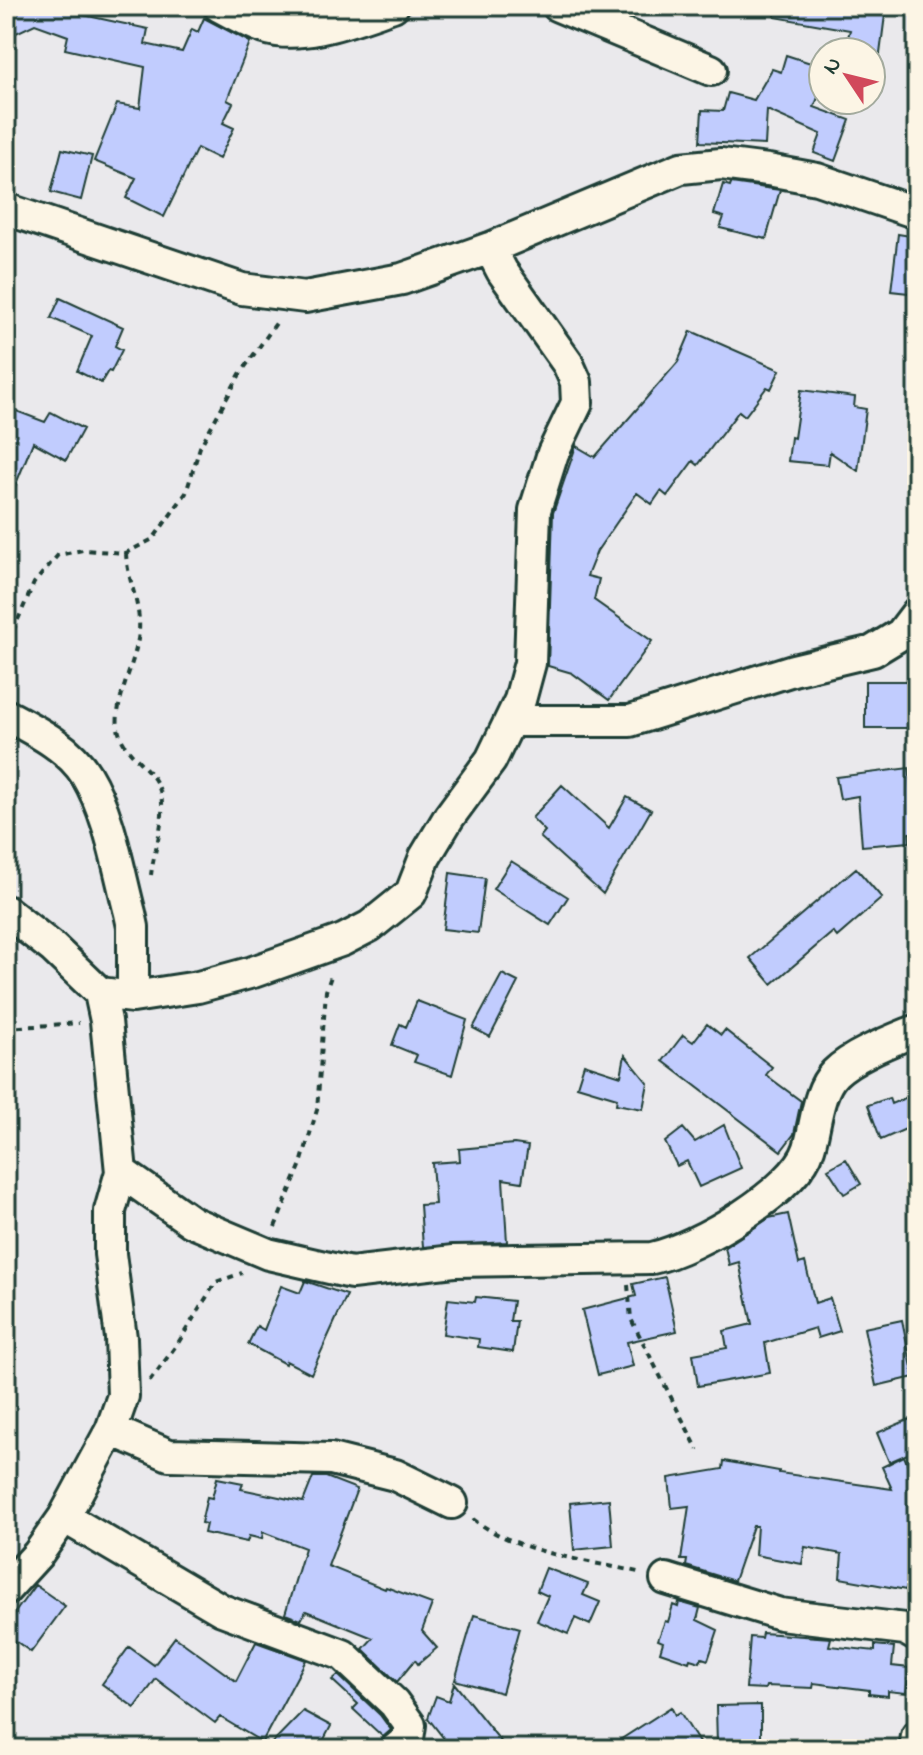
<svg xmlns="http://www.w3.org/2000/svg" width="923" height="1755" font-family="'Indie Flower',sans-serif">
<rect width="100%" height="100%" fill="#eae9ec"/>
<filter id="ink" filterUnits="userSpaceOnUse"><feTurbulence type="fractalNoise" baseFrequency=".0125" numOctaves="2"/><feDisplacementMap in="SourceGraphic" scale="16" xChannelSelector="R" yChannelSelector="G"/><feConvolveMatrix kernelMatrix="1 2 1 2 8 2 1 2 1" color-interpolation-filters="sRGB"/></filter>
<g filter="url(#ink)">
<path fill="#c1ccfe" stroke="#1f3d34" stroke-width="2" d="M6,6h67l-3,6 78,17 -3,15 37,8 10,-23 6,3 6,-14 46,24 -23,58 6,3 -10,20 11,5 -15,31 -22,-11 -33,69 -38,-19 10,-20 -42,-17 23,-57 23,4 5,-41 -80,-18 3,-13 -33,-12 -23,11 -6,-14z
M775,6h108v8l2,1 -5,39 -36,-2 6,-22 -75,-13z
M786,55l37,12v19l-9,21 36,13 -15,41 -21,-8 7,-19 -54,-24 -2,35 -65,-3 2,-32 21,1 5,-18 26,7 18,-31 9,3z
M62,149l30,7 -11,44 -30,-8z
M731,183l49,7 -14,49 -46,-11 4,-11 -10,-3 9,-30 7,2z
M898,234l19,3v57l-26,-3z
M60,298l63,29 -8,19 7,4 -11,22 -3,-1 -7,12 -24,-12 15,-35 -41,-18z
M691,331l89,39 -9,19 -4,-2 -22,29 -6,-5 -41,54 -5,-4 -26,35 -6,-5 -9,13 -15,-11 -40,58 -10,25 12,3 -5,21 58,41 -43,59 -37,-27 -24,-7 5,-153 23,-67 19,11 83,-95z
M801,390l54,7 -1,10 12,2 -8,62 -28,-19 -2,13 -40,-4 3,-24 3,1z
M6,407l39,15 6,-10 32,17 -17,31 -33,-18 -26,64z
M865,681h51v47h-51z
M909,768l4,43 4,-1v22l-8,1 1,9 -48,4 -4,-50 -18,3 -4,-22z
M562,785l47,43 18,-31 24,13 -48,84 -63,-57 5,-6 -13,-13z
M511,861l57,36 -18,28 -57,-36z
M856,868l26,30 -45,39 -4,-5 -61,52 -22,-26z
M450,873l35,5 -7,55 -35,-4z
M502,974l16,8 -28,55 -17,-9z
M417,1001l50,19 -15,55 -38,-13 3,-7 -25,-10 8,-21 6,3z
M707,1024l14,11 4,-5 47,37 -6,8 35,26 -7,33 -13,17 -118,-90 20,-26 10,7z
M625,1055l23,28 -5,26 -27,-5 1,-6 -40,-12 7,-22 37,12z
M917,1093v31l-36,16 -13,-35 21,-7 2,6z
M724,1125l17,43 -42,19 -12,-26 -10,5 -12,-24 18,-14 12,14z
M514,1144l14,2 -6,36 -19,-3 4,63 -84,5 -3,-42 15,-1 -3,-41 28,-2 -1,-12z
M846,1159l15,25 -17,10 -16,-25z
M788,1214l11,50 6,-2 10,41 15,-5 10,33 -22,7 -3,-10 -50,15 5,30 -72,13 -5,-32 34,-6 -3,-17 28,-7 -13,-62 -10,3 -4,-18 44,-29z
M665,1277l12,54 -50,11 6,24 -35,9 -16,-65 54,-14 -3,-12z
M305,1281l42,14 -36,79 -25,-13 -1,3 -37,-20 9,-18 7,4 17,-44 19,7z
M476,1297l37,4 -3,20h7l-4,31 -35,-5 1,-8 -36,-5 5,-35 27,3z
M902,1320l12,57 -38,9 -12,-58z
M917,1416v34l-28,12 -12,-29z
M904,1456l13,29v107l-77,-14 2,-24 -37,-7 -3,17 -47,-9 2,-29h-4l-19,55 -48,-15 1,-6h-6l8,-54 -17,2 -3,-30 54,-9 1,-8 55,10v2l113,16 -10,-22z
M313,1477h13l31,12 -29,77 57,23 1,-2 46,17 -10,27 15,17 -19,16 -3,-4 -18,22 -34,-33 10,-11 -67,-27 -5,9 -16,-6 20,-66 -42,-16 -1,7 -13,-3 -2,6 -43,-9 2,-9 -5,-1 6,-26 5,1 5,-20 26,5 -2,6 62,13z
M609,1499l4,47 -39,4 -4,-47z
M546,1568l42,16 -5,11 17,7 -10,23 -15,-7 -7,16 -31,-13 11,-25 -11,-5z
M35,1585l30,21 -34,46 -25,-18v-9z
M679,1602l21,6 -3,12 21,10 -10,30 -6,-2 -2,4 -10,-3 -1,3 -29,-10 3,-10 -5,-2 7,-19 3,1 5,-17 5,2z
M474,1615l46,13 -18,65 -47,-13z
M762,1633l69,5 -2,8 46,5v-6l19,2 -2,19 17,2 -3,25 -18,-2v5l-19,-2v-4l-55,-7 -1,5 -47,-2 -1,3 -19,-1 4,-51 11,1z
M175,1637l61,44 20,-39 50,18 -44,82 -42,-25 -5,6 -59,-44 -21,29 -33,-24 27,-37 25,18z
M338,1675l42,40 11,15 -8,7 -30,-28 5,-5 -26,-24z
M454,1683l53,66h-55l-24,-31 8,-22 13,5z
M761,1705v39l-44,1 -1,-39z
M671,1707l4,8 5,-3 21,34h-15l2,3h-82z
M303,1711l28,15 -12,23h-53z"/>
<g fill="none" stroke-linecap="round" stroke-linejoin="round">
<defs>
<path id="street" d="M219,6c15,8 30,17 46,22 37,13 92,-10 128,-22
M558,6l153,64
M6,209l236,80 63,8 97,-18 88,-31 191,-80 40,-4 47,6 49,9 100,34
M6,715c28,15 63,32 80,60 24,40 32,93 44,138l3,14v70
M511,721h119l163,-51 80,-19 28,-17 16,-21
M6,911l47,37 47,45 6,28 15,151 -11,39v43l11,84 2,58 -12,34 -47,87 -26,37 -32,35
M100,993l33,4 65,-10 55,-15 90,-32 27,-14 41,-33 14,-36 24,-40 42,-57 29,-60 10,-37 5,-153 18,-57 24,-50 -1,-21 -8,-18 -66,-93 -12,-23
M121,1172l71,50 76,32 83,19 103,-12 198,-3c43,-9 144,-67 157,-110 7,-22 8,-57 26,-75 18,-18 58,-33 82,-43
M111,1430l58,25 162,4 64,16 57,28
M64,1517l158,93 121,45 51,48 16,22 -2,14 -12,10
M666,1579l114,35 125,15 12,7
M915,1749l2,-13"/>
</defs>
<use href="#street" stroke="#1f3d34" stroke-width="36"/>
<path stroke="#1f3d34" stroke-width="4" stroke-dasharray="6 6" stroke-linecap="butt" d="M126,553c1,27 15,50 13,78 -2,30 -25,68 -21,97 4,27 38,40 43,67 5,26 -7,54 -10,80
M13,631l21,-48 24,-28 25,-5 43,3 27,-14 33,-46 14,-46 40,-73 39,-55
M6,1028l73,-5
M275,1227l26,-63 16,-54 9,-119 6,-18
M628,1285l3,34 67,131
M150,1381l28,-38 38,-61 26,-9
M473,1519c46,35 114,41 169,54"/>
<use href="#street" stroke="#fcf5e5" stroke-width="30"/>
</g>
</g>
<rect width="923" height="1755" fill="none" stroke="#fcf5e5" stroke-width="32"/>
<rect x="16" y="16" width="891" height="1723" fill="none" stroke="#1f3d34" stroke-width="3" filter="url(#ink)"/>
<g transform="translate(847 76) rotate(305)"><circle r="38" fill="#fcf5e5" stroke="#a4ab9e" stroke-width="2"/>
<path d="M0-6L14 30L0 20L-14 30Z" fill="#d1495b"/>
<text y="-12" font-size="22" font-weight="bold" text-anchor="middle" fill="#1f3d34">N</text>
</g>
</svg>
